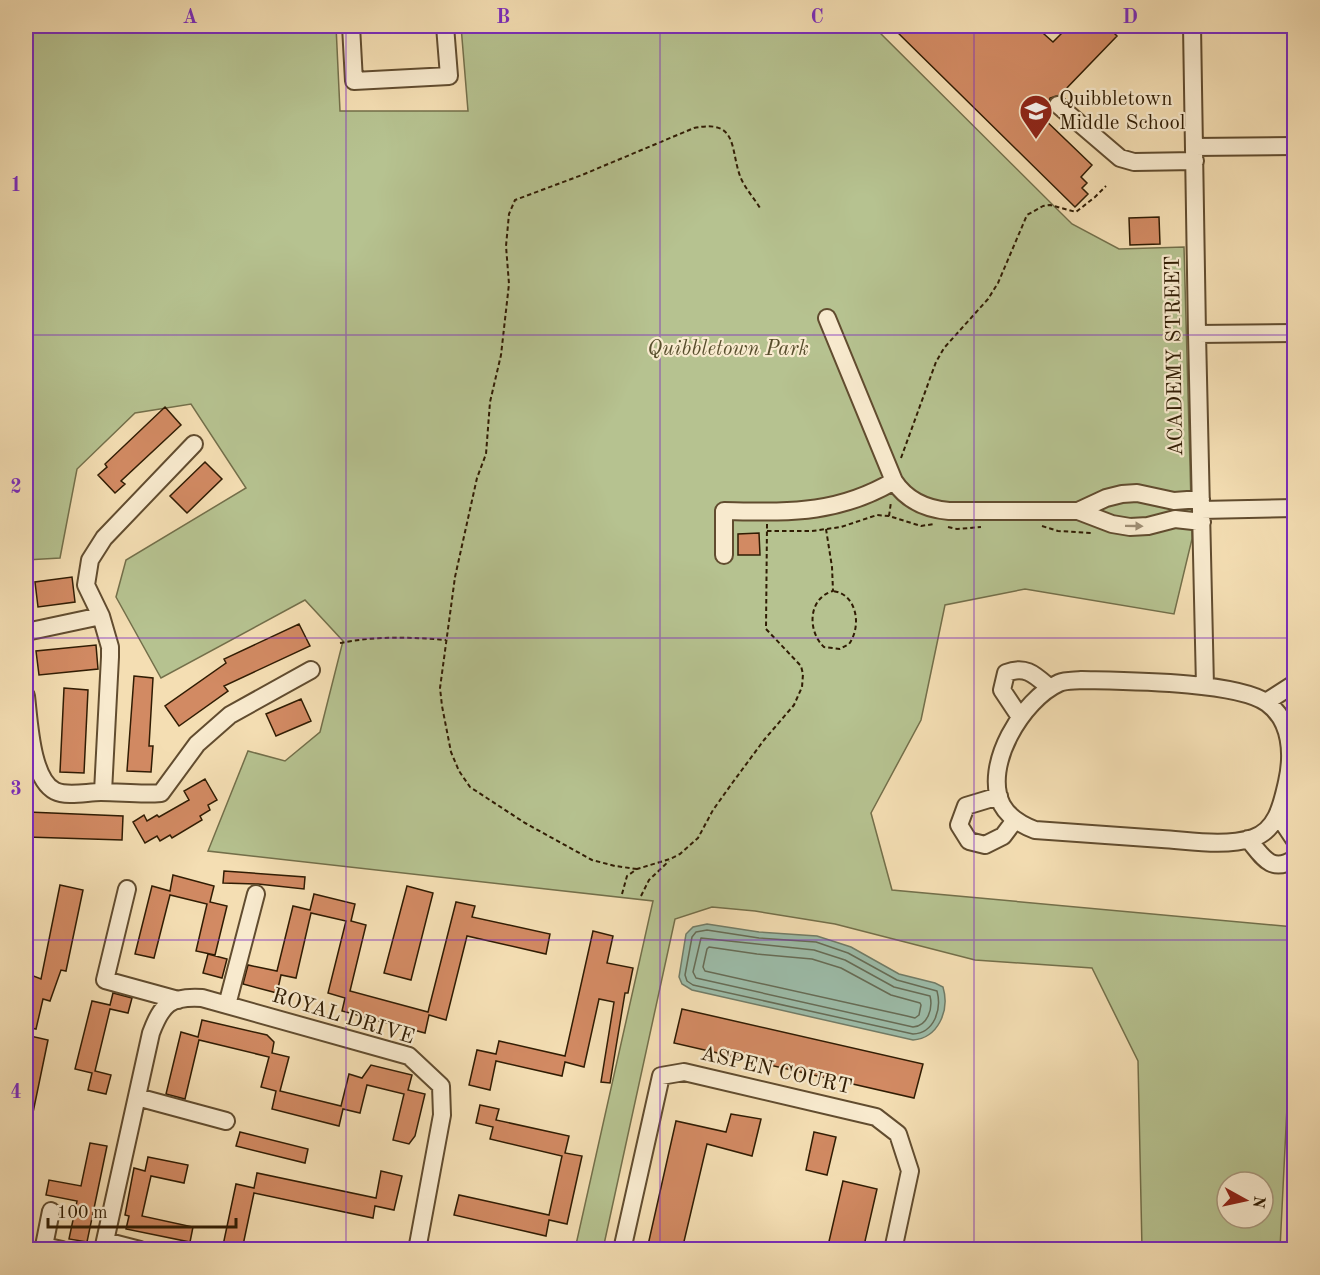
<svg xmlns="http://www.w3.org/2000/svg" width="1320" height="1275" font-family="'Old Standard TT',serif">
<rect width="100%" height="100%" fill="#f4deb3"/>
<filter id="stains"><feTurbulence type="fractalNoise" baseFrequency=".00333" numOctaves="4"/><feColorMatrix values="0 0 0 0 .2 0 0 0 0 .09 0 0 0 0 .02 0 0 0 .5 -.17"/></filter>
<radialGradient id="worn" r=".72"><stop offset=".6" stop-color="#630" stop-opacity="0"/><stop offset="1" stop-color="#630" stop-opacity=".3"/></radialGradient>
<path fill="#b6c290" stroke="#736f4a" stroke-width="1.5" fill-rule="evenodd" d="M26,26h310l4,85h128l-7,-85h412l199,198 47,25 65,-2 8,292 -18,75 -149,-25 -80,16 -24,115 -50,93 21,77 402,37v118l-4,1 -10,203h-138l-4,-188 -46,-93 -117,-8 -140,-36 -80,-13 -43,-4 -37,12 -72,330h-28l78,-348 -445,-50 40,-100 37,10 35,-29 23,-91 -38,-41 -144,78 -45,-81 10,-37 120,-72 -55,-84 -56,9 -58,56 -17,89 -34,2zM1227,1182h36v36h-36z"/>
<path fill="#9cbca9" stroke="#717c67" stroke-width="1.5" d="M707,924l52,8 58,4 34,11 48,27 36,9 8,4c7,24 -5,51 -30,53l-221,-50 -10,-6 -3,-7 7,-43 7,-7z"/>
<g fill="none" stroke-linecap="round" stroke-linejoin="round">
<path stroke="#666c56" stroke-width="1.5" d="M707,930l52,8 57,4 32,11 49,27 40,11c5,19 -3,42 -24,43l-220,-49 -6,-4 -2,-6 7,-38 4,-5z
M701,938l113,12 31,10 49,27 36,9c3,12 -2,30 -17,31l-217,-49 -3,-6z
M709,947l48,7 55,5 29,9 50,27 29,8 1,2 -2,10 -4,3 -8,-2 -202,-45 -2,-4 4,-18z"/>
</g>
<path fill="#d28a63" stroke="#301c03" stroke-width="1.5" d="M891,26h144l18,16 16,-16h38l10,10 -57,59 -10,3 -2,9 -8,8 52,50 -11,12 6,6 -5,5 6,6 -13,13z
M1159,217l1,27 -30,1 -1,-27z
M165,407l16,18 -60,56 4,3 -10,9 -17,-18 9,-8 -2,-3z
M205,462l17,17 -35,34 -17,-17z
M759,533l1,22h-22v-21z
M72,577l3,25 -37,5 -3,-25z
M299,624l11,22 -86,40 4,5 -49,35 -14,-20 61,-43 -2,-4z
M96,645l2,24 -59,6 -3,-24z
M134,676l19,2 -4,68h4l-2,26 -24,-1z
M64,688l24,2 -4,83 -24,-1z
M301,699l10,22 -35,15 -10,-22z
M205,779l12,21 -9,5 2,5 -10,6 2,4 -30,18 -2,-3 -10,6 -3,-5 -12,7 -12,-21 11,-7 3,6 10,-6 2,2 30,-17 -5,-9z
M28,812l95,4 -1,24 -95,-3z
M224,871l81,6 -1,12 -46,-5 -35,-1z
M173,875l41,11 -4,16 17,4 -12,49 -19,-4 11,-47 -37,-9 -16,63 -19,-4 17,-68 18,5z
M60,885l23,5 -17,81 -5,-1 -11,31 -7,-2 -7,30 -10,-2 4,-27 -4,-2v-25l15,6z
M407,886l26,7 -22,87 -27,-7z
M314,894l41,10 -4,17 15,4 -16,66 78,21 28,-110 19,4 -3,11 78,17 -4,20 -79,-18 -21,84 -17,-5 -4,18 -83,-22 3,-13 -17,-5 18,-72 -35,-8 -15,65 -15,-3 -4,18 -34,-9 5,-19 29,6 16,-65 17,4z
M593,931l20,5 -6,27 26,5 -5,25h-3l-15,90 -9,-1 13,-80 -15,-3 -15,68 -19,-5 -3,14 -66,-15 -6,29 -21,-5 8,-35 19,4 3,-13 66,15z
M208,954l19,5 -5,19 -19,-5z
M113,993l19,5 -4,15 -18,-4 -15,62 16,4 -5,19 -18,-4 4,-17 -17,-4 17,-68 18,4z
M682,1009l241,55 -9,34 -240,-55z
M202,1020l65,15 7,7 -2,11 17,4 -9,34 61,15 8,-32 13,4 9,-13 41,10 -4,15 17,4 -10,42 -6,8 -16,-4 11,-46 -37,-9 -7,28 -17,-4 -4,17 -67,-17 4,-18 -15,-4 8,-30 -70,-17 -14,59 -19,-5 15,-62 17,5z
M26,1035l22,5 -18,87 -4,-1z
M480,1105l19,4 -3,11 73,16 -4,17 17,3 -15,68 -18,-4 -3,16 -92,-21 5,-20 90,20 13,-59 -72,-17 3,-12 -17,-4z
M731,1114l30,5 -9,37 -45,-12 -25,106h-14l-20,-5 28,-124 50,11z
M240,1132l68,17 -3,14 -69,-17z
M814,1132l22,5 -9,38 -21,-5z
M90,1143l17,3 -20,96 -18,-3 8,-38 -31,-6 3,-15 32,6z
M148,1157l40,8 -4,18 -33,-7 -9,40 51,11 -3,15 -64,-13 3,-13 -4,-1 9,-47 11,3z
M381,1171l21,5 -8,34 -19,-4 -2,12 -119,-25 -12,57h-20l14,-66 18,4 3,-15 119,25z
M843,1181l34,8 -14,61h-36z"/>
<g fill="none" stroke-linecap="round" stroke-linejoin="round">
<defs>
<path id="minor" d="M351,26l3,55 95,-5 -4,-50
M1192,26l5,308 8,352
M1058,105l62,53 14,4 61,-1
M1194,147l100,-1
M827,318l67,163c13,20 32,28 55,30h129l34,13 18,3 18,-1 27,-7 27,3
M1197,334l97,-1
M1201,510l93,-2
M1078,511l28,-13 16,-4 15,-1 37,8 27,-2
M724,555v-44c64,1 112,4 170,-30
M26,632l75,-16
M1082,680c40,1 154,1 185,23 25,18 26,52 20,79 -5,22 -10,48 -34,56 -28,9 -61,3 -91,1 -42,-3 -85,-6 -127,-9 -13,-5 -26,-12 -33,-25 -20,-39 21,-106 57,-122 7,-3 16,-2 23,-3z
M26,696c3,24 5,83 29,95 12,6 32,1 46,1 20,0 40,3 60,1l36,-49 33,-29 81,-45
M1266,702l25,-16 3,1
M1020,717l-18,-27 4,-17c20,-8 29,2 44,15
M103,792l7,-135v-10l-9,-31 -15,-31 4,-25 14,-22 90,-94
M999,796l-33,10 -7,19 10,16 16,4 18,-9 12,-16
M1278,815l16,24
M1248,839c14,17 23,35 46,20
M127,889l-22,91 73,20
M227,1005l29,-111
M137,1097l89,24
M51,1211l-7,35 18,4
M105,1241l35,9
M103,1250l48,-217c11,-29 19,-37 51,-35l207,58 32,30 1,29 -25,135
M622,1250l39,-174 23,-4 192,45 22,17 12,37 -17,79"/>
</defs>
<use href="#minor" stroke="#614c2f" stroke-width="20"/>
<path stroke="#301c03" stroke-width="2" stroke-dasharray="4.5 3" stroke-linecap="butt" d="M901,458l35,-96 8,-14 44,-49 10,-16 29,-68 16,-9 7,-1 26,7 19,-15 11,-11
M889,516l2,-14
M1042,526l16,5 34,2
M948,527l9,2 24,-2
M826,529l6,38 1,24c-25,7 -26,40 -9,56l16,2 9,-5c13,-18 8,-50 -16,-53
M767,531h45l29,-4 36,-12 12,1 32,10 13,-2
M340,643c35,-7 71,-6 106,-3
M637,869l-22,-3 -23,-6 -67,-37 -55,-36 -11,-16 -8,-19 -9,-46 -2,-18 15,-111 22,-99 9,-24 4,-52 11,-47 8,-71 -3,-38 3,-32 6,-14 67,-25 112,-47c44,-9 36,20 46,48 4,11 14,22 20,32
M622,894l5,-18 10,-7 33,-10 10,-5 18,-16 15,-28 20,-28 31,-42 30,-35 8,-18 1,-13 -2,-8 -35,-37 1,-105
M641,896l8,-16 20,-19"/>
<use href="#minor" stroke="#f8eace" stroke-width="16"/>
</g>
<defs><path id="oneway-solid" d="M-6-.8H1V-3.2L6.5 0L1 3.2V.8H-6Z" transform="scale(1.5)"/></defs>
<use fill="#9e8d73" href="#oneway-solid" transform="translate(1134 526) rotate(1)"/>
<path fill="none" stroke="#7b2cbf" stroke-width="1.5" stroke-opacity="0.55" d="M346,26v1224M660,26v1224M974,26v1224M26,335h1268M26,638h1268M26,940h1268"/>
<defs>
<symbol id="school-pin" viewBox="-11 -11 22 30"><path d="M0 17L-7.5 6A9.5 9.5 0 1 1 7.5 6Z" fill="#8f2418" stroke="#f8eace"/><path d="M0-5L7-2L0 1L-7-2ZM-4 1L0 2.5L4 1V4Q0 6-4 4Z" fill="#fff"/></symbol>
</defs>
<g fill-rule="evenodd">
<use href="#school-pin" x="1017" y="92" width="38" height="52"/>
</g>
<g text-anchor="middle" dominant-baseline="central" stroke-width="4.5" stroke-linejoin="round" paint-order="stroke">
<g font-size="21" fill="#301c03" stroke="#f8eace" text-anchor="start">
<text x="1059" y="99">Quibbletown<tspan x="1059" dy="24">Middle School</tspan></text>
</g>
<g font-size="21" font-style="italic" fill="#584e2d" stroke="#f8eace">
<text x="728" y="349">Quibbletown Park</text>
</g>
<g font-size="21" fill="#301c03" stroke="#f8eace">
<text transform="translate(1175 356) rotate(-91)">ACADEMY STREET</text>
<text transform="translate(343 1017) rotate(17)">ROYAL DRIVE</text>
<text transform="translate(776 1071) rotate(13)">ASPEN COURT</text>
</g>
</g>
<rect width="1320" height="1275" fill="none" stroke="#f4deb3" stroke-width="66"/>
<g transform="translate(1245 1200) rotate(98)"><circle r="28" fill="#f8eace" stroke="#a8987d" stroke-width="1.5"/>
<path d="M0-4.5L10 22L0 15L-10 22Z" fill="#8f2418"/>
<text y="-9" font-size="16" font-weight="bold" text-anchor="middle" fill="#301c03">N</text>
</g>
<path d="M48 1218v9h188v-9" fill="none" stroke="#301c03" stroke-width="3"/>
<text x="57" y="1218" font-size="18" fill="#301c03" stroke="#f8eace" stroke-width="4.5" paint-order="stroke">100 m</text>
<rect x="33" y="33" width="1254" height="1209" fill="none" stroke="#7b2cbf" stroke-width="2"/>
<g font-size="20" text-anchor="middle" font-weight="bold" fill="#7b2cbf">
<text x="190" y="23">A</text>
<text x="503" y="23">B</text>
<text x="817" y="23">C</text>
<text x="1130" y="23">D</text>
<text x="16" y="191">1</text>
<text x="16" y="493">2</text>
<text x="16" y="795">3</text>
<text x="16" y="1098">4</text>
</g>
<rect width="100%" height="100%" filter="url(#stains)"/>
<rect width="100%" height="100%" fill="url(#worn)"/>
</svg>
